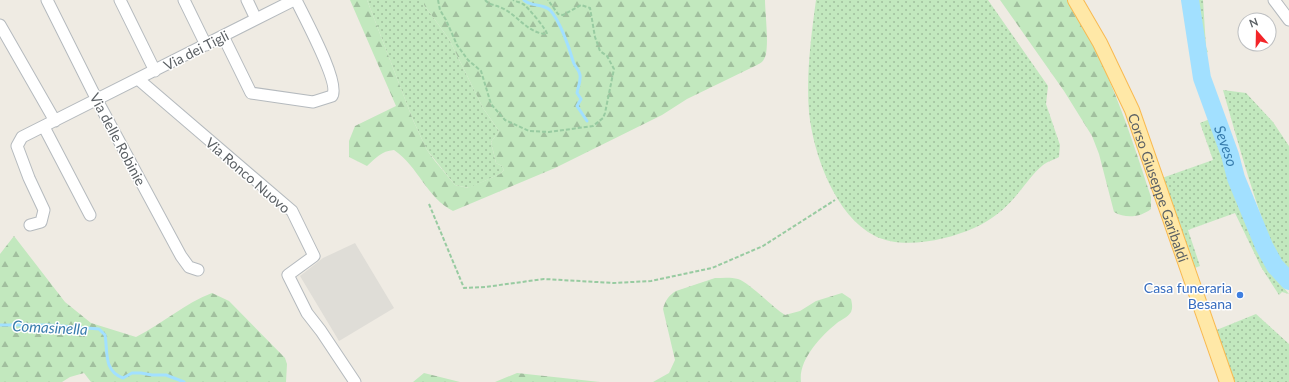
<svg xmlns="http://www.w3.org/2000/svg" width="1289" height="382" font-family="Lato,sans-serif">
<defs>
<pattern id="grass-dots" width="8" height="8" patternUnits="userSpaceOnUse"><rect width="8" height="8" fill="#c2e8be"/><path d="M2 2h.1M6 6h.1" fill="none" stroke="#a1bf9e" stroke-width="1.8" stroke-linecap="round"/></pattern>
<pattern id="forest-firs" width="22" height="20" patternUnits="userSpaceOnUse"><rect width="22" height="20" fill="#c2e8be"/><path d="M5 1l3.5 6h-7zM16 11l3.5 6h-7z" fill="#a1bf9e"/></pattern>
</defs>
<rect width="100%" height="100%" fill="#efebe3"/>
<path fill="#dfddd7" d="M355,243l39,65 -55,33 -39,-65 23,-18z"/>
<path fill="url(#grass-dots)" d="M367,0h57v5l25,34 34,69 16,23 -8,11 5,21 6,3 2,4 -4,4 -31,14 -14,-3 -28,-35 -14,-30z
M816,0h172l60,86 -2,18 14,41 -1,12c-5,3 -11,4 -16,8 -11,9 -19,22 -28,32 -11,13 -25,24 -41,31 -27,12 -71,22 -99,8 -40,-20 -62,-83 -66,-124 -3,-37 2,-75 7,-112z
M1197,0h6l3,47 2,5 -4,1z
M1223,90l23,3 27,29 16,24v123c-17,-17 -23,-40 -31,-62 -13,-39 -24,-78 -35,-117z
M1210,119l35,99 29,58 15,18 -7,-2 -3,3 -18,-28 -26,-54 -47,17 12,36 -8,3 -30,-91 51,-18 -13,-37z
M1256,314l33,30v38h-55l-20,-51z"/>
<path fill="url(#forest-firs)" d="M350,0h17l46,120 14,30 8,11 20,24 13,3 32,-14 4,-4 -2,-4 -6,-3 -5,-21 8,-11 -16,-23 -34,-69 -25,-34v-5h341c0,13 5,51 -1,59 -1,3 -5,5 -7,6l-70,34 -25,16 -107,53 -102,43c-26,-13 -35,-45 -59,-61 -13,1 -18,8 -27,16l-18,-9v-16l6,-15 41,-20z
M1000,0h68c40,65 60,126 83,197v12c-10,8 -25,10 -37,3l-15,-58 -7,-18 -28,-45z
M14,236l51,66 26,21 45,14c26,-13 49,-34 76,-44l17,8 56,57 2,6 -1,18h-195l-7,-9 -14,4 -8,5h-62v-128z
M715,278c7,0 16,-1 23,1 12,4 34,28 47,36l15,-4 16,-10 26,-8 9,6c1,5 2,9 0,13 -3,5 -10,8 -14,11 -16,13 -39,37 -36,59h-148l16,-9 6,-13 -12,-51c2,-8 6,-14 13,-18z
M424,373l36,9h-47z
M517,373l83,9h-105z"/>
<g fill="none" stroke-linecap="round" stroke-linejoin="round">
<path stroke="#a2e0ff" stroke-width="3" d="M524,0c6,7 18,3 26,10 10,11 19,37 23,51 1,5 6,8 7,14 1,6 -2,12 -3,18l4,6 -4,7 10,15
M0,325h49l50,4 6,6c3,16 -2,36 18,43l9,-5h9l11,2h14l18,7"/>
<path stroke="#a2e0ff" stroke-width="18" id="s1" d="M1190,0l12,78 28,77 6,23 28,68 11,20 14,15"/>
<defs>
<path id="minor" d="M47,0l50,100 84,156 8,11 9,3
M120,0l35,71
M184,0l22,45
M247,0l9,19
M1274,0l15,20
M0,25l55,96
M223,36l28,57 62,9 19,-6c9,-12 -29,-81 -36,-96
M138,79l154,132 22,45 -26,19 19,38 14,18 34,51
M44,127l46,88
M30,225l11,-3 3,-12 -15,-32 -12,-32 5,-9 272,-137"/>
<g id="major">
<path id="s2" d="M1075,0l25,43 32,67 95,272"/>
</g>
</defs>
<use href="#minor" stroke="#b5babe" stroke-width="13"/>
<use href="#major" stroke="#f9ba51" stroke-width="16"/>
<path stroke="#98cba1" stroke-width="2" stroke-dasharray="4 2" stroke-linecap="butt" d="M438,0l2,10 6,10 11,25 11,15 13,11 10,33 14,16 24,11 20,1 44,-6 10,-8 2,-5 9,-44 -7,-13 -7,-5 -5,-14 -5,-29 -9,-3 -18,10 -5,-1 -10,-14
M485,0c6,6 12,5 19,9 15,8 25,25 43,25 0,-4 -20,-28 -24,-30 -3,-2 -7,-2 -10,-4
M429,204l35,84 21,-1 59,-8 70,4 37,-2 61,-13 51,-22 72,-46"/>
<use href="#minor" stroke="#fff" stroke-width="11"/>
<use href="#major" stroke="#ffe8a7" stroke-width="14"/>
</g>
<circle fill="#3f7fe0" stroke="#fff" stroke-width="1.5" cx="1240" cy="295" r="4"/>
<g text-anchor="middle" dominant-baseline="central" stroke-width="3" stroke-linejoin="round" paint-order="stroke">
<g font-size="14" fill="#5b6064" stroke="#fff">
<text transform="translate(196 50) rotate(-27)">Via dei Tigli</text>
<text transform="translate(118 139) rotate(62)">Via delle Robinie</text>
<text transform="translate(248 175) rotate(41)">Via Ronco Nuovo</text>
<text stroke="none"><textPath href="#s2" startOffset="206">Corso Giuseppe Garibaldi</textPath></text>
</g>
<g font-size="14" fill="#366cbe" stroke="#fff" text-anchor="end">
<text x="1232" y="287">Casa funeraria<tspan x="1232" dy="16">Besana</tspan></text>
</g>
<g font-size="15" font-style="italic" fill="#377cad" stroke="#fff">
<text stroke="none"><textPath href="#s1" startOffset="151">Seveso</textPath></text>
<text transform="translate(50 327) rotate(3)">Comasinella</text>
</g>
</g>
<g transform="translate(1257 32) rotate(340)"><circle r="19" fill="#ffffff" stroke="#bdbfc1"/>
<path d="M0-3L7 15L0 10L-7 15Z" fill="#f32529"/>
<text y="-6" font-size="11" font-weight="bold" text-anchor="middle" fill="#5b6064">N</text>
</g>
</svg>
